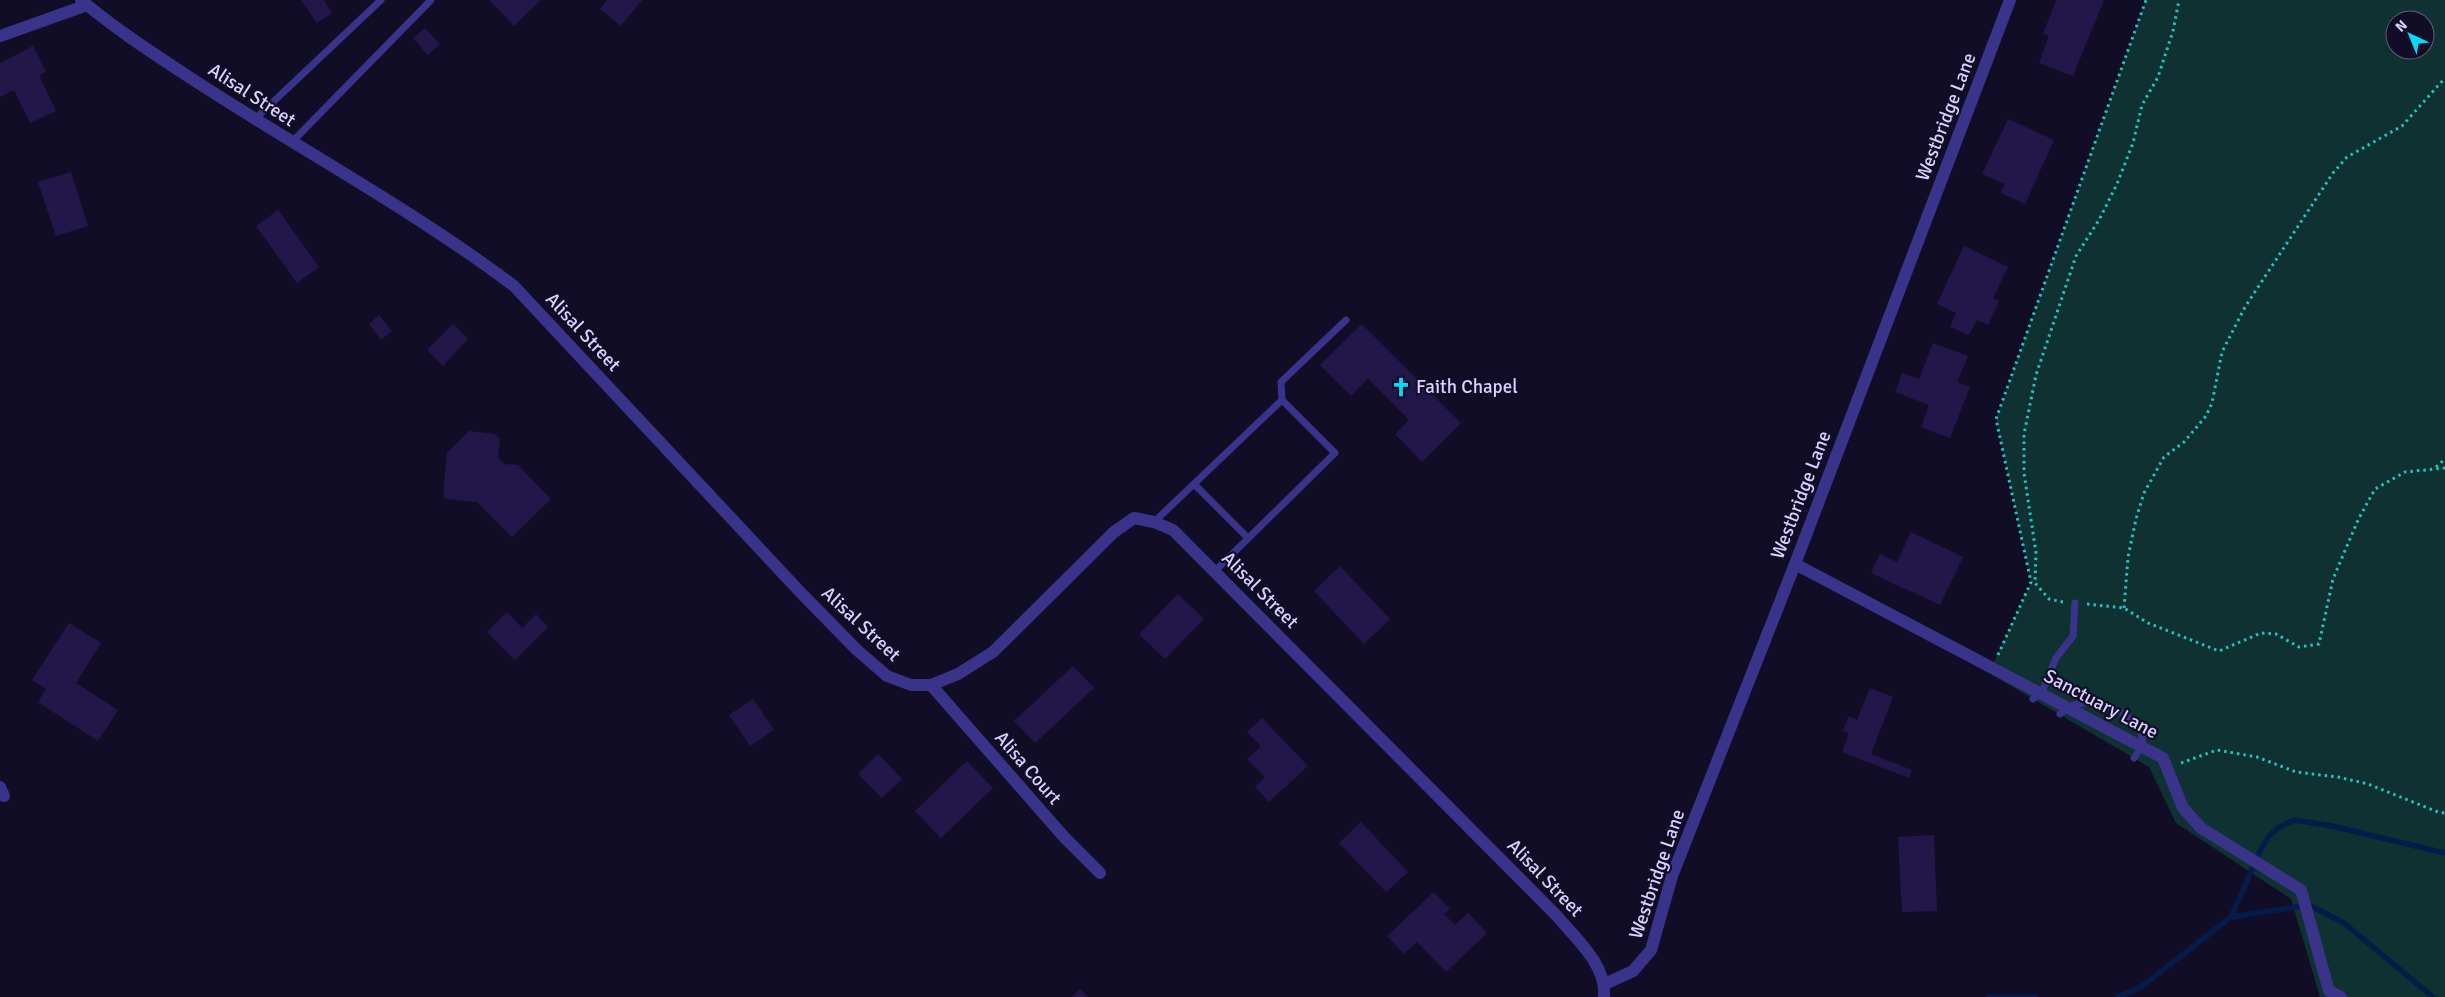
<svg xmlns="http://www.w3.org/2000/svg" width="2445" height="997" font-family="Signika,sans-serif">
<rect width="100%" height="100%" fill="#120d27"/>
<path fill="#0f3131" fill-rule="evenodd" d="M2146,0h299v997h-125l-29,-98 -115,-76 -27,-56 -160,-94 42,-91 -35,-163zM2395,20h30v30h-30z"/>
<g fill="none" stroke-linecap="round" stroke-linejoin="round">
<path stroke="#051b48" stroke-width="5.5" d="M2231,917l78,-12 35,18 89,74
M1989,997h46
M2118,997l23,-10 90,-70 30,-68 8,-13 9,-8 17,-8 37,6 113,27"/>
</g>
<path fill="#23174a" d="M301,0h23l8,13 -15,10z
M489,0h52l-27,26z
M607,0h35l-21,26 -21,-17z
M2056,0h48l-31,76 -34,-13 10,-27 -6,-2z
M425,28l15,16 -12,11 -15,-17z
M33,46l13,26 -7,3 17,36 -26,12 -16,-33 -14,7v-34z
M2008,119l46,21 -29,64 -24,-11 4,-9 -23,-10z
M71,172l17,54 -32,10 -18,-54z
M278,210l41,57 -22,16 -41,-57z
M1964,246l44,21 -15,31 6,3 -11,24 -11,-5 -8,15 -19,-8 6,-14 -19,-9z
M379,315l13,16 -11,9 -12,-16z
M453,324l15,15 -25,27 -16,-16z
M1362,324l99,99 -39,39 -27,-28 14,-14 -41,-42 -17,18 -31,-31z
M1933,343l35,13 -11,26 13,5 -20,51 -29,-11 8,-22 -34,-13 7,-19 17,6z
M469,431l26,3 5,5 -2,18 6,7 14,1 33,34 -39,38 -35,-35 -31,-3 -3,-3 4,-43z
M1911,532l52,25 -23,48 -69,-32 9,-19 17,8z
M1340,566l50,53 -26,25 -50,-53z
M1178,594l26,25 -39,40 -26,-25z
M507,612l15,16 14,-14 12,13 -33,33 -28,-28z
M69,623l32,20 -25,40 42,27 -20,31 -60,-39 8,-13 -14,-9z
M1073,666l21,22 -59,55 -21,-22z
M1870,688l23,9 -22,57 41,16 -3,8 -67,-26 7,-19 -6,-2 6,-15 8,4z
M753,699l21,31 -24,16 -21,-31z
M1262,718l46,48 -39,36 -14,-15 10,-10 -18,-18 14,-13 -14,-14z
M878,754l24,25 -20,19 -24,-24z
M967,761l26,27 -52,50 -26,-27z
M1361,822l47,50 -22,20 -47,-49z
M1934,835l3,76 -35,1 -4,-75z
M1434,892l16,17 -6,5 11,11 13,-12 19,20 -41,39 -29,-30 -13,12 -17,-18z
M1080,989l8,8h-16z"/>
<g fill="none" stroke-linecap="round" stroke-linejoin="round">
<path stroke="#23c3be" stroke-width="3" stroke-dasharray="2.5 4" stroke-linecap="butt" d="M2436,467l9,-8
M2063,602l-14,-3 -14,-16 1,-30 -12,-80v-39l12,-59 40,-119 23,-36 18,-36 16,-41 9,-38 16,-28 15,-46 6,-31
M2087,604l37,4 24,15 71,28 42,-18 15,1 23,13 20,-3 14,-65 25,-59 17,-31 30,-17 40,-4
M2124,608l4,-51 8,-38 8,-26 20,-36 20,-15 22,-26 6,-13 10,-51 23,-45 88,-134 14,-16 55,-31 43,-48
M1998,655l33,-73 -35,-163 150,-419
M2181,763l36,-13 40,7 39,15 42,5 30,7 70,28 7,1"/>
<path stroke="#39338a" stroke-width="7" d="M254,120l127,-120
M292,142l139,-142
M1282,400l-1,-18 65,-62
M1194,484l54,54
M1154,522l128,-122 53,53 -120,118
M2033,699l9,-7 14,-34 17,-22 2,-33
M2060,714c24,-28 89,2 82,31 -1,4 -5,9 -8,13"/>
<path stroke="#39338a" stroke-width="12" d="M81,0c32,27 67,50 102,73 109,72 226,134 331,213l289,309 54,55 30,26 24,9h20l27,-11 35,-22 121,-120 20,-14 20,4 19,8 384,386c19,23 50,49 47,81
M0,36l87,-31
M1795,564l368,194 20,50 18,20 100,62 28,101 12,6
M931,685l133,152 36,36
M0,787l4,9
M1605,984l28,-13 18,-21 21,-74 123,-312 215,-564"/>
</g>
<defs>
<symbol id="church-bare" viewBox="-9 -9 18 18"><path d="M-1.2-6h2.4v3.5h3.3v2.4h-3.3V6h-2.4V-.1h-3.3v-2.4h3.3Z" fill="#00dcfd" stroke="#120d27" stroke-width="2.5" paint-order="stroke"/></symbol>
</defs>
<g fill-rule="evenodd">
<use href="#church-bare" x="1387" y="373" width="28" height="28"/>
</g>
<g text-anchor="middle" dominant-baseline="central" stroke-width="4.5" stroke-linejoin="round" paint-order="stroke">
<g font-size="19" fill="#d9d2ff" stroke="#120d27">
<text transform="translate(252 95) rotate(33)">Alisal Street</text>
<text transform="translate(1946 117) rotate(-69)">Westbridge Lane</text>
<text transform="translate(583 332) rotate(47)">Alisal Street</text>
<text transform="translate(1801 495) rotate(-69)">Westbridge Lane</text>
<text transform="translate(1260 590) rotate(45)">Alisal Street</text>
<text transform="translate(861 624) rotate(43)">Alisal Street</text>
<text transform="translate(2101 704) rotate(28)">Sanctuary Lane</text>
<text transform="translate(1028 768) rotate(49)">Alisa Court</text>
<text transform="translate(1657 874) rotate(-71)">Westbridge Lane</text>
<text transform="translate(1545 878) rotate(46)">Alisal Street</text>
</g>
<g font-size="19" fill="#d9d2ff" stroke="#120d27" text-anchor="start">
<text x="1416" y="387">Faith Chapel</text>
</g>
</g>
<g transform="translate(2410 35) rotate(316)"><circle r="24" fill="#120d27" stroke="#625c7d"/>
<path d="M0-4L9 19L0 12L-9 19Z" fill="#00dcfd"/>
<text y="-8" font-size="14" font-weight="bold" text-anchor="middle" fill="#d9d2ff">N</text>
</g>
</svg>
